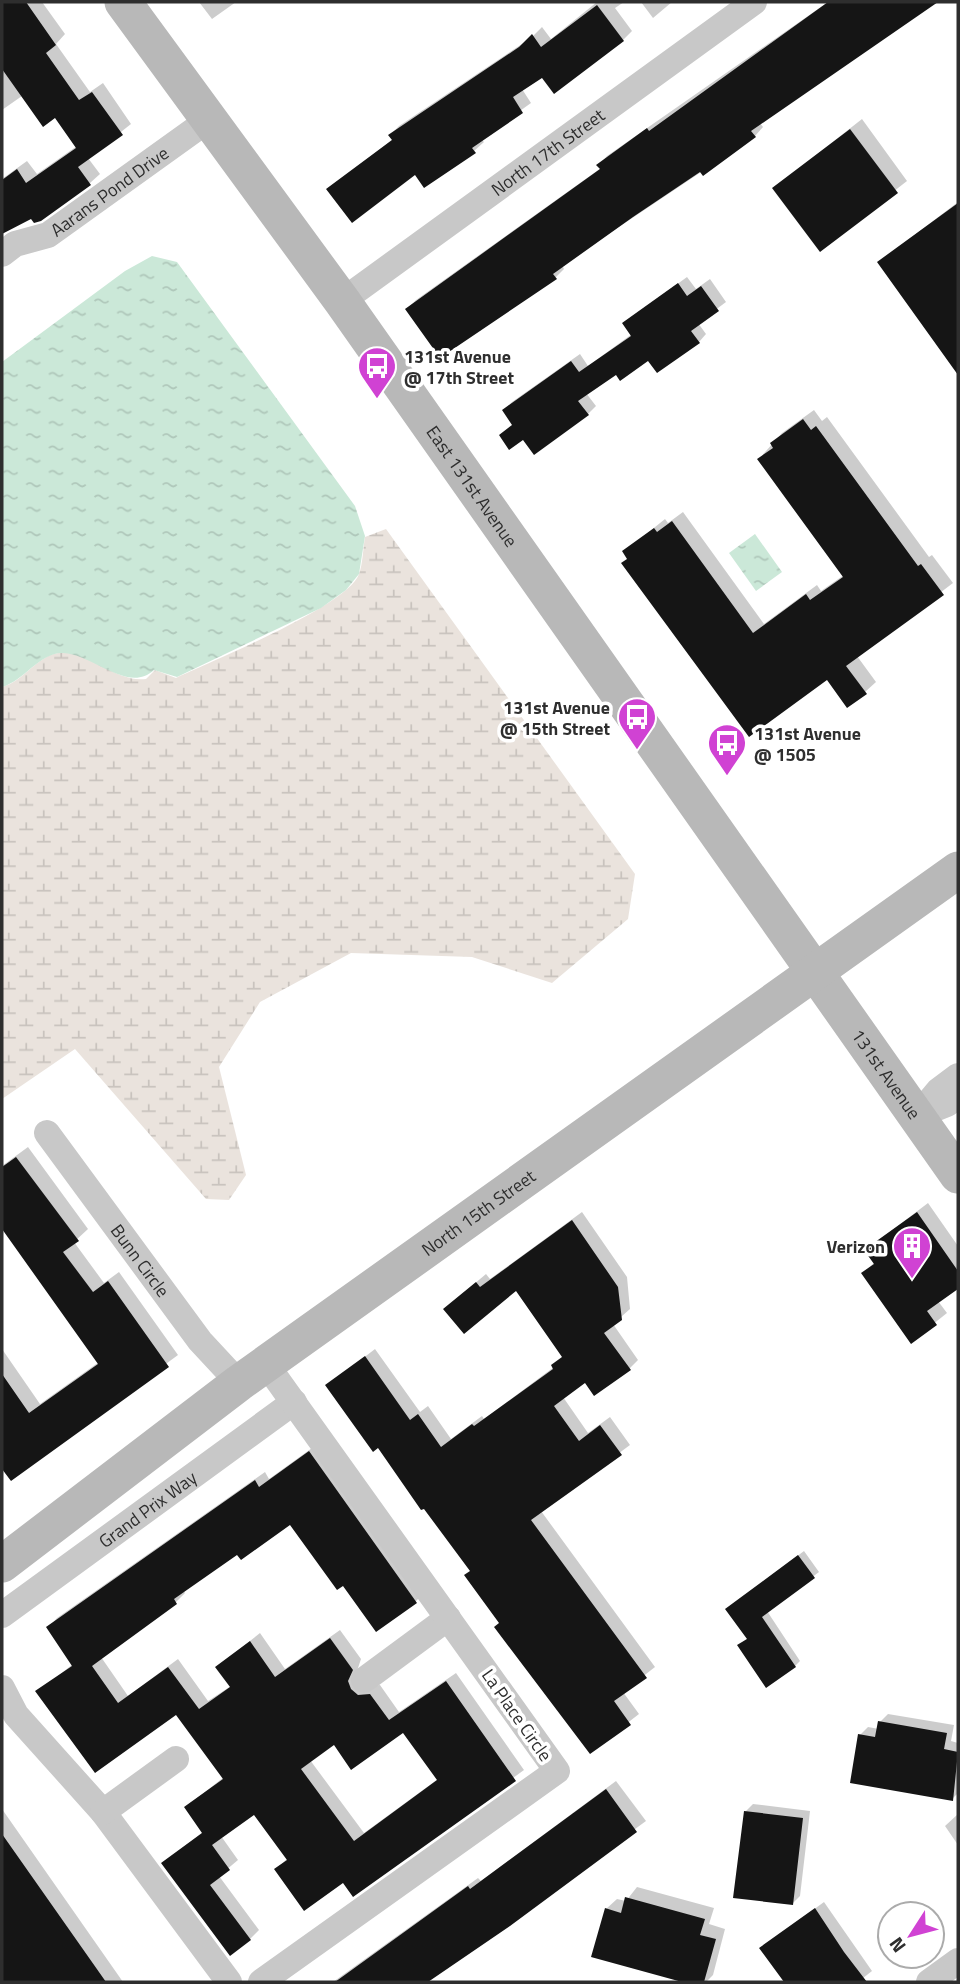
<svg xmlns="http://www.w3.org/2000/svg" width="960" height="1984" font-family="'Titillium Web',sans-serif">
<defs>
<pattern id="wetland-marsh" width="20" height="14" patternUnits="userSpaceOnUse" patternTransform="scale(1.75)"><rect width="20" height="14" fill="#eae3dd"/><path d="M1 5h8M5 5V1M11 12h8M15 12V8" fill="none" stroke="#c9c3be"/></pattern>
<pattern id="water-ripples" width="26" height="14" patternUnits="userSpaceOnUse" patternTransform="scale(1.75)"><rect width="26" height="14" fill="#cbe8d8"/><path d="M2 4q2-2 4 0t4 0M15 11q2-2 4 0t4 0" fill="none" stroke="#afc7ba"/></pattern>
</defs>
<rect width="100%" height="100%" fill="#fff"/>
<path fill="url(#wetland-marsh)" d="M386,529l249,345 -7,45 -76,64 -80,-26 -121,-4 -91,49 -41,65 27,108 -17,25 -23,-1 -131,-150 -73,50v-412c21,-5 35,-31 56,-34 33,-3 57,30 88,26l9,-9 21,8c34,-16 173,-73 183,-104 4,-11 4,-26 6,-37z"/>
<path fill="url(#water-ripples)" d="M152,256l25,6 178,244 10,30 -6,38 -13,16 -25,18 -144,69 -23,-7c-26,24 -59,-15 -91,-17 -23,-1 -39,28 -61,34v-325l123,-91z
M755,534l27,38 -26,19 -27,-38z"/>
<path fill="#0003" fill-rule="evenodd" d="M2,2h40l23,32 -9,10 34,48 13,-9 28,41 -43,34 12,16 -10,9 -88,50v-54l25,-18 10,13 40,-28 -22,-30 -33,-20 -20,14z
M199,2h37l-24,17z
M597,2h27l-9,6 17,23 -9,9 -80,35 -21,14 9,14 -50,36 3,3 -10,9 -58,22 -88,16 65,-50 -3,-4 9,-9 132,-88 11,-11 9,12z
M641,2h31l-19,16z
M828,2h107l-175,121 3,4 -8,9 -193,129 2,4 -8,8 -115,79 -34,-47 9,-9 185,-132 -2,-3 8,-9z
M862,119l45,62 -87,68 -46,-61z
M958,202v170l-79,-110z
M687,277l9,12 14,-10 16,23 -28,21 8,11 -7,8 -83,30 -30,21 10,13 -8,8 -64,23 -23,-2 13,-11 -10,-14 8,-8 68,-48 8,12 44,-32 -8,-11z
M814,410l8,11 5,-4 102,140 3,-2 21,28 -96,73 19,26 -11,10 -38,-14 -198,-120 -5,-6 41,-33 3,4 15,-11 81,112 53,-39 4,6 23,-16 -85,-116 23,-26z
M28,1147l60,82 -14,13 30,41 15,-11 59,83 -167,123 -9,-13v-116l38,55 59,-42 -97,-137v-59z
M928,1203l30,43v41l-20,14 9,12 -35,28 -49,-68 12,-11 -9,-12z
M582,1212l45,65 3,32 -17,15 25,36 -9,9 -43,11 -23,17 25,36 22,-16 20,28 -89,66 114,156 -32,25 16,22 -49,38 -89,-130 -29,-52 -94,-124 -50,-61 47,-36 45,63 8,-6 23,33 31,-23 2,3 70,-52 10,-12 -48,-66 -61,11 31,-26 4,5z
M319,1443l106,149 -9,9 -39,29 -34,-46 -53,-62 -53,30 -54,38 2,3 -9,9 -75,55 27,39 50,-37 30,42 23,-15 -14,-19 43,-34 25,36 55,-39 21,29 -4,12 11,15 12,-1 19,27 57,-39 68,97 -171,124 -10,-14 -67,-11 12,-11 -33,-46 -34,24 17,24 -19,16 40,54 -9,9 -87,-76 40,-31 -17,-25 38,-30 -47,-65 -139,-20 35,-28 -25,-36 9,-10 208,-146 4,7zM404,1730l34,49 -74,54 -54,-73 24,-17z
M804,1551l15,21 -52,39 33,50 -5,5 -56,-21 9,-7 -16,-33z
M888,1714l66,11 -3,16 7,2v50l-6,6 -92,-64 8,-8 11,2 1,-7z
M616,1781l30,40 -219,161h-94l145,-104 3,3z
M753,1804l57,7 -10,85 -8,8 -47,-92z
M2,1809l121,173h-118l-3,-4z
M958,1814v31l-13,-19z
M637,1887l77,21 -5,16 16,5 -12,46 -7,7h-17l-95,-26 12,-47 11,-10 9,2z
M824,1902l48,69 -14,11h-72l-25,-34z"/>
<path fill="#151515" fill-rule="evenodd" d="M2,2h24l30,43 -10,8 33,47 13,-8 31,43 -45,32 13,18 -50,36 -7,2 -3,-4 -29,15v-54l15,-11 9,14 50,-35 -21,-30 -12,9 -41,-58z
M828,2h110l-187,129 5,6 -53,39 -3,-4 -67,45 -80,57 4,5 -117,79 -35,-49 195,-140 -4,-4 51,-37 2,3z
M597,5l27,36 -70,53 -12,-16 -29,19 10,16 -51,35 4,5 -52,35 -9,-13 -63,48 -26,-34 66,-49 -4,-5 131,-88 13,-13 9,13z
M850,129l48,64 -78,59 -48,-64z
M958,203v172l-81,-113z
M678,283l9,13 14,-10 18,25 -28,20 9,12 -43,30 -9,-12 -28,20 -4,-6 -38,26 11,14 -55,40 -11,-15 -14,10 -10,-15 13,-10 -10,-15 69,-49 8,11 52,-36 -9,-13z
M803,419l8,11 5,-4 102,140 3,-2 23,31 -98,71 21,28 -20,14 -20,-28 -78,57 -128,-174 6,-4 -5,-8 32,-23 3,4 15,-11 81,112 53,-39 4,6 33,-23 -86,-118 16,-11 -3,-5z
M16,1157l63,84 -16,11 30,40 15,-11 61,86 -158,114 -9,-12v-95l27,39 69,-49 -96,-135v-62z
M917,1212l41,59v18l-31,22 10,14 -26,19 -50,-71 13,-9 -10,-14z
M572,1220l46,67 4,33 -18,13 27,37 -37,26 -9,-13 -31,23 25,35 21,-16 22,30 -91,65 116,158 -33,23 17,24 -41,29 -96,-127 5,-4 -35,-48 6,-4 -46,-62 -3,1 -43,-62 -5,4 -48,-67 40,-29 45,64 8,-6 23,33 31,-23 2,2 79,-57 -2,-4 11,-8 -46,-66 -52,43 -21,-25 33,-27 4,5z
M309,1451l108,152 -41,29 -33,-46 -6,4 -47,-65 -49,35 -4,-5 -63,44 3,5 -85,62 26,37 50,-36 31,42 31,-22 -15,-20 35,-26 25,36 55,-39 23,32 -5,11 3,8 7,6 12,-1 19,26 57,-39 70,100 -163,116 -10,-14 -39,28 -30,-42 13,-9 -33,-45 -42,30 18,25 -20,15 41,55 -21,16 -69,-93 41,-30 -18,-26 39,-28 -47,-64 -81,58 -60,-82 37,-25 -26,-39 209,-147 4,7zM403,1733l34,47 -83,61 -53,-72 33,-24 17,25z
M798,1555l17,23 -53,39 34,50 -30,21 -29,-43 10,-6 -22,-30z
M878,1721l69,12 -3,16 14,3 -5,49 -103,-18 8,-49 17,3z
M606,1789l31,43 -127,94 -82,56h-93l133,-96 2,3z
M744,1811l59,7 -10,87 -60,-7z
M2,1834l104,148h-104z
M625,1897l80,22 -5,16 16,4 -12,43h-22l-91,-25 14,-49 16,5z
M815,1908l29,44 23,30h-83l-25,-34z"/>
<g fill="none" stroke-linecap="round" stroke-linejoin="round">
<g stroke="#c8c8c8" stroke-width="26">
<path id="s1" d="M2,254l13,-10 33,-9 163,-117"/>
<path id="s2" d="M342,301l412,-299"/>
<path d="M958,1076l-20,15 -21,25 30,-12 11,-8"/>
<path id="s3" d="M47,1133l153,208 39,42"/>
<path id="s4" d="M2,1615l292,-213"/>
<path d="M364,1680l84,-62"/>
<path d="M2,1688l14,27 87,97 126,170"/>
<path d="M103,1812l73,-53"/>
<path d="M261,1982l296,-211 -291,-407"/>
<path d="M929,1982l29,-21"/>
</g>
<g stroke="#b8b8b8" stroke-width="37">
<path id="s5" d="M123,2l219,299 616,874"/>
<path id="s6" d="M2,1564l237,-181 719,-513"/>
</g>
</g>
<defs>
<symbol id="bus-pin" viewBox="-11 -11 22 30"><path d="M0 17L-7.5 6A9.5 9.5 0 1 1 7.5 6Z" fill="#d042d3" stroke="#fff"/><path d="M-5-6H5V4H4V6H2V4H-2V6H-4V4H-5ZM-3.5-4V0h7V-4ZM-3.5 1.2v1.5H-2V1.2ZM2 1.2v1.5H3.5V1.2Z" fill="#fff"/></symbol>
<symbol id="building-pin" viewBox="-11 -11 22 30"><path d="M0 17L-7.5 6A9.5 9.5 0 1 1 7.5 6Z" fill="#d042d3" stroke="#fff"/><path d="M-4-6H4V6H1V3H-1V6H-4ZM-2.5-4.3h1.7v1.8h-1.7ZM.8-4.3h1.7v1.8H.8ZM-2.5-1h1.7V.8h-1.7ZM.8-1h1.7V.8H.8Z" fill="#fff"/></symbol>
</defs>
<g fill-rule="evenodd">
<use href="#bus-pin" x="355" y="344" width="44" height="60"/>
<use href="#bus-pin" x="615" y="695" width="44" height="60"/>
<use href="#bus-pin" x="705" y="721" width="44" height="60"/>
<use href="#building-pin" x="890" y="1224" width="44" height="60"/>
</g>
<g text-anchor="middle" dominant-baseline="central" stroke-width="7" stroke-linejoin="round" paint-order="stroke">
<g font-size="18" fill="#2e2e2e" stroke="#fff">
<text stroke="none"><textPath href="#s2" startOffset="254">North 17th Street</textPath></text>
<text stroke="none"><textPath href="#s1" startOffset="126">Aarans Pond Drive</textPath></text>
<text stroke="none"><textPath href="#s5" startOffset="597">East 131st Avenue</textPath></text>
<text stroke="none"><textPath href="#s5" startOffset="1316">131st Avenue</textPath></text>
<text stroke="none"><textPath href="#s6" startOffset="592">North 15th Street</textPath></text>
<text stroke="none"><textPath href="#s3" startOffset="158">Bunn Circle</textPath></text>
<text stroke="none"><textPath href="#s4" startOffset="180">Grand Prix Way</textPath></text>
<text transform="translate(517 1715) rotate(55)">La Place Circle</text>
</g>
<g font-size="18" font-weight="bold" fill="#2e2e2e" stroke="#fff" text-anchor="start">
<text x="404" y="356">131st Avenue<tspan x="404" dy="21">@ 17th Street</tspan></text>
<text x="610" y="707" text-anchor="end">131st Avenue<tspan x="610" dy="21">@ 15th Street</tspan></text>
<text x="754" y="733">131st Avenue<tspan x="754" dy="21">@ 1505</tspan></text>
<text x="885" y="1246" text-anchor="end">Verizon</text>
</g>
</g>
<rect width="960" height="1984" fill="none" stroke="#2e2e2e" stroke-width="7"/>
<g transform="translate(911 1935) rotate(234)"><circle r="33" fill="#ffffff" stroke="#ababab" stroke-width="2"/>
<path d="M0-5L12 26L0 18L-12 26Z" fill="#d042d3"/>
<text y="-10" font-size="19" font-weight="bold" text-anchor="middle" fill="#2e2e2e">N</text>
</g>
</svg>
